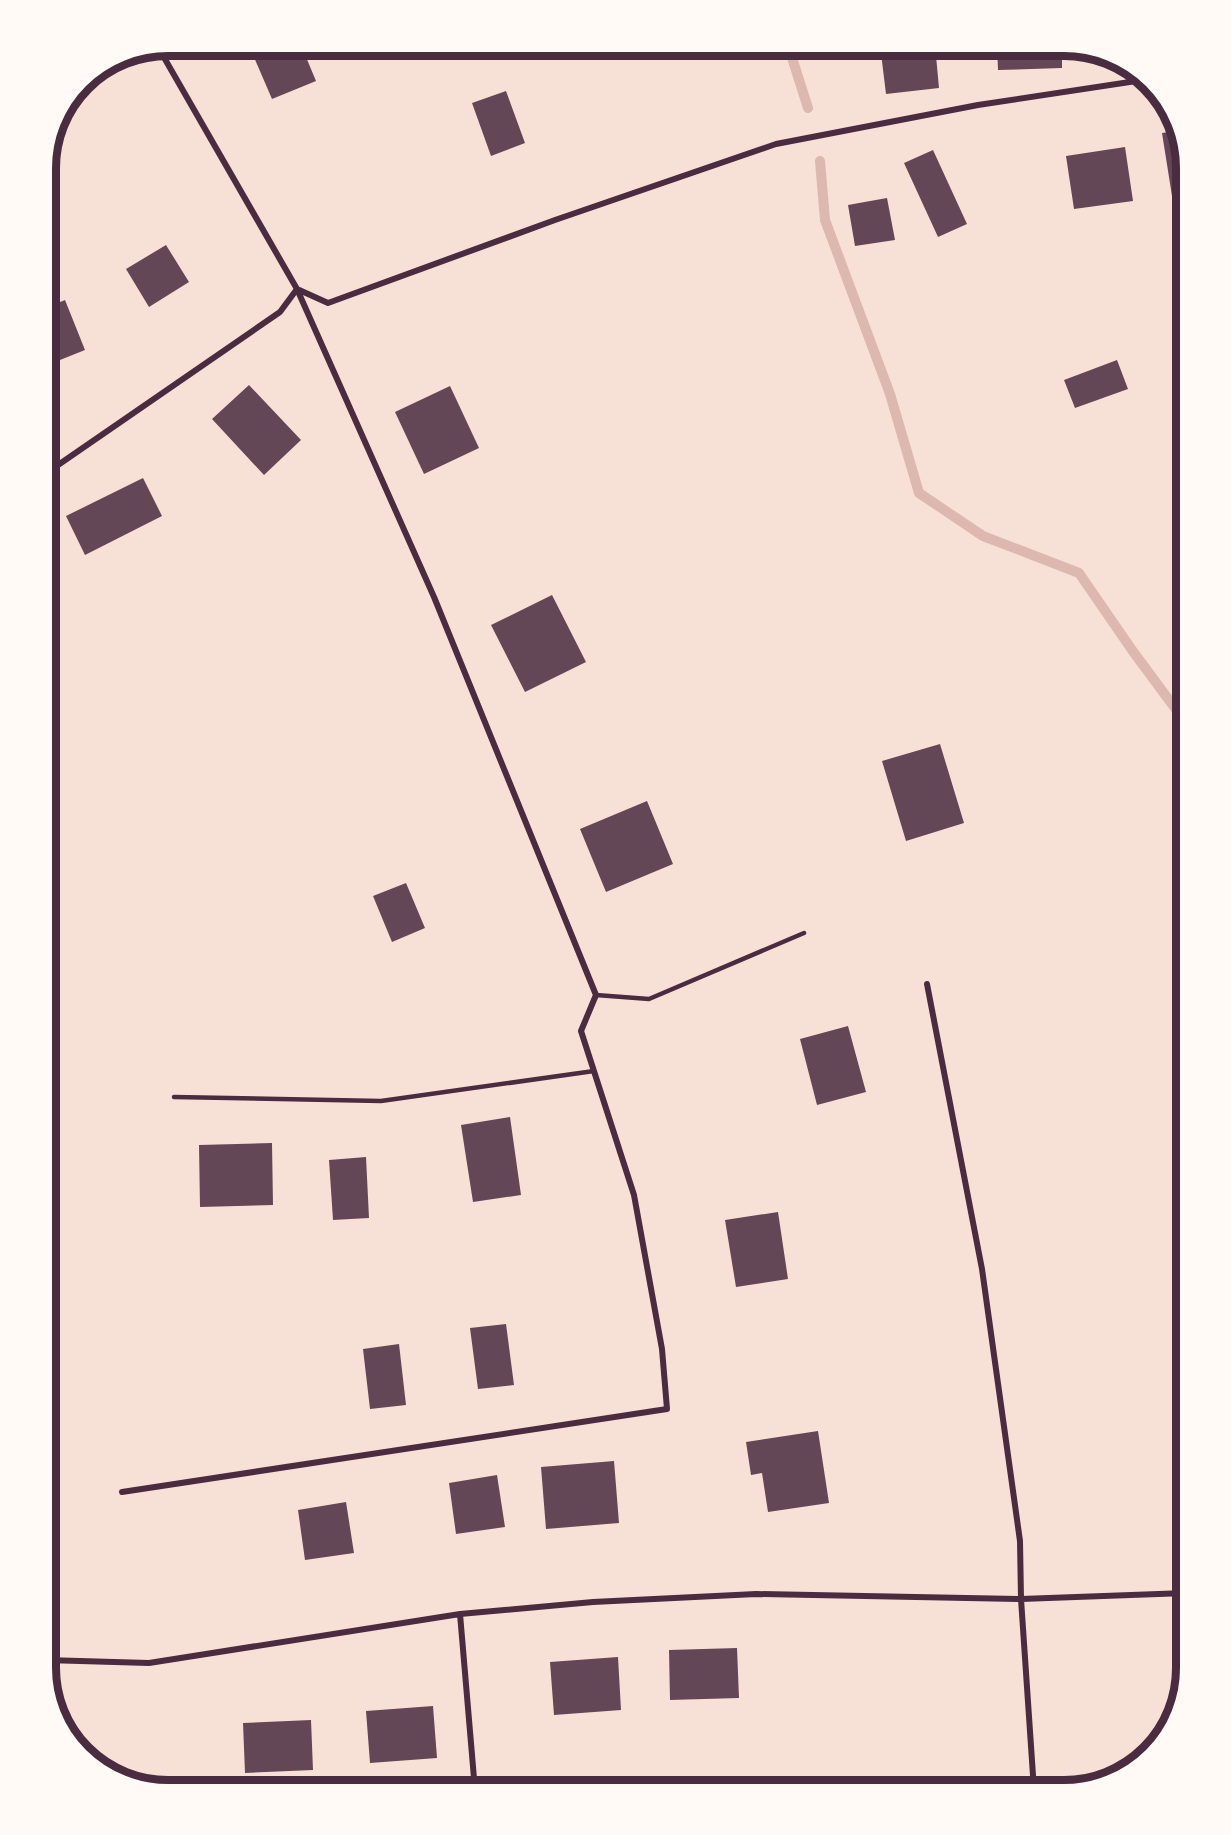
<svg xmlns="http://www.w3.org/2000/svg" width="1231" height="1835" font-family="'Source Sans 3',sans-serif">
<rect width="100%" height="100%" fill="#f7e1d7"/>
<g fill="none" stroke-linecap="round" stroke-linejoin="round">
<path stroke="#dcb8b0" stroke-width="10" d="M788,45l20,63
M820,161l5,59 65,174 29,99 64,43 96,37 53,77 54,73"/>
</g>
<path fill="#644757" d="M258,45h43l15,36 -44,18 -22,-51z
M880,45h55l4,43 -53,6z
M997,45h65v23l-64,2z
M506,91l19,52 -34,13 -19,-53z
M1176,131l10,37v26l-14,2 -10,-63z
M1125,147l8,54 -59,8 -8,-53z
M933,150l34,74 -29,13 -34,-74z
M887,198l8,42 -40,6 -7,-41z
M166,245l23,37 -40,25 -23,-38z
M65,300l20,50 -40,16v-58z
M1117,360l11,29 -53,19 -11,-28z
M249,385l52,55 -37,35 -52,-56z
M450,386l29,62 -55,26 -29,-62z
M143,478l19,38 -77,39 -19,-39z
M552,595l34,67 -61,30 -34,-67z
M940,744l24,79 -58,18 -24,-80z
M647,801l26,63 -67,28 -26,-63z
M406,883l19,45 -33,14 -19,-46z
M848,1026l18,66 -49,13 -17,-66z
M510,1117l11,78 -48,7 -12,-77z
M272,1143l1,62 -73,2 -1,-62z
M366,1157l3,61 -36,2 -4,-60z
M778,1212l10,67 -52,8 -11,-67z
M506,1324l8,61 -36,4 -8,-61z
M399,1344l7,61 -36,4 -7,-60z
M818,1431l11,72 -61,9 -6,-39 -11,2 -5,-33z
M614,1461l5,62 -73,6 -5,-62z
M497,1475l8,52 -49,7 -7,-51z
M346,1502l8,51 -49,7 -7,-50z
M737,1648l2,50 -69,2 -1,-50z
M618,1657l3,53 -67,5 -4,-53z
M433,1706l4,52 -67,5 -4,-52z
M311,1720l2,50 -68,3 -2,-50z"/>
<g fill="none" stroke-linecap="round" stroke-linejoin="round">
<path stroke="#4a2c40" stroke-width="4.5" d="M595,998l1,-3 53,4 155,-66
M174,1097l207,4 213,-30 -1,-3"/>
<path stroke="#4a2c40" stroke-width="6" d="M45,474l235,-162 17,-23 31,14 227,-83 221,-76 202,-39 165,-25
M927,984l55,285 38,272 1,58 13,191
M122,1492l545,-83 -5,-60 -28,-154 -53,-164 15,-36 -162,-398 -137,-308 -139,-242
M460,1614l15,176
M45,1660l104,3 311,-49 133,-12 163,-8 265,5 165,-6"/>
</g>
<path d="M0 0H1231V1835H0ZM168 56H1064A112 112 0 0 1 1176 168V1668A112 112 0 0 1 1064 1780H168A112 112 0 0 1 56 1668V168A112 112 0 0 1 168 56Z" fill="#fffaf5" fill-rule="evenodd"/>
<path fill="none" stroke="#4a2c40" stroke-width="8" d="M168 56H1064A112 112 0 0 1 1176 168V1668A112 112 0 0 1 1064 1780H168A112 112 0 0 1 56 1668V168A112 112 0 0 1 168 56Z"/>
</svg>
